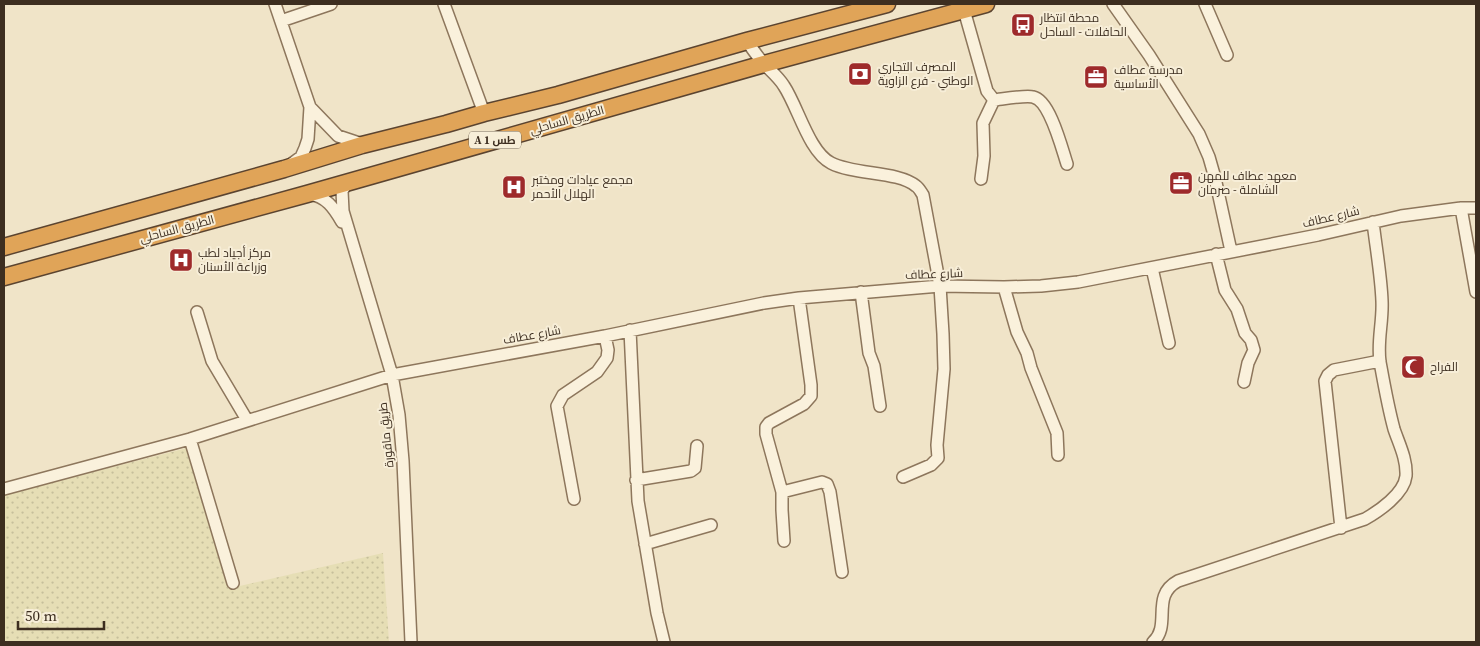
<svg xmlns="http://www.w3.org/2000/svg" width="1480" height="646" font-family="'Source Serif 4',Cairo,serif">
<defs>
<pattern id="farmland-dots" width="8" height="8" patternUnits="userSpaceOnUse" patternTransform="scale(1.25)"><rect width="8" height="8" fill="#e6deb5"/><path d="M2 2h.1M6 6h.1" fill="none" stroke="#c6bf9b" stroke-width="1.8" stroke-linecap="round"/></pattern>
</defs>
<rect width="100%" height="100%" fill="#f0e4c8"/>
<path fill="url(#farmland-dots)" d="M187,448l44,140 152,-35 6,89h-385v-147z"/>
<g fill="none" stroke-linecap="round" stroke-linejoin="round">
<defs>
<path id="minor" d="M275,4l35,103 -2,32 -3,9 -4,9 -11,8
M444,4l40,109
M1113,4l36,51 50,79 10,23 6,21 16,73
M1205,4l22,51
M964,10l23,81 7,9c9,-1 32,-5 39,-3 17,3 29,52 34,67
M281,21l50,-17
M747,41c6,9 12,18 19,25 6,6 13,12 18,20 14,21 25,66 47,77 23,12 67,8 85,23 3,2 5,6 7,9l17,91 3,48 1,35 -7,76 1,13 -7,7 -28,12
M310,107l28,29 24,8
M981,179l3,-23 -1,-33 11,-23
M347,183l-5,8 1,20 49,164 7,40 4,46 8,181
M309,194c17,2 25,14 33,28
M1461,208l15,84
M1216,254l9,36 12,19 8,24 6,7 3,10 -6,13 -4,19
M1152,268l17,75
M1004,287l13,45 10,21 4,15 26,65 1,22
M861,292l8,61 5,13 6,40
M197,312l15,49 35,59
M630,330l8,171 19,112 7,29
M190,439l43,144
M636,480l55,-9 4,-3 2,-22
M4,489l186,-50 202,-64 213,-39 159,-33 35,-5 141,-12 64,1 37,-1 37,-4 240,-47 83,-19 60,-8h15
M782,492l40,-10 5,2 3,8 12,80
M574,499l-17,-93 6,-11 34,-23 10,-14 1,-8 -3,-14
M1341,528l-16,-147 3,-6 6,-5 46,-9
M784,541l-2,-31v-18l-16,-58v-7l3,-4 35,-19 7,-8v-11l-12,-87
M645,544l66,-19
M1153,642c19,-17 -3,-46 25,-61l187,-62c14,-8 39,-25 41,-43 1,-17 -7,-32 -12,-47 -6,-22 -10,-45 -14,-67 -3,-21 3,-40 2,-61 -1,-26 -6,-53 -9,-79"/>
<path id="highway" d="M4,247l280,-78 78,-24 84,-21 38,-11 74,-18 189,-54 140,-37
M4,277l303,-83 457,-130 222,-60"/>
</defs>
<use href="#minor" stroke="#8d765c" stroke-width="14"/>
<use href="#highway" stroke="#5b4430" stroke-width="19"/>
<use href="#minor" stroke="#faf1dc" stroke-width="11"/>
<use href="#highway" stroke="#e0a458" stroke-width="16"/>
</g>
<defs>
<symbol id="bus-square" viewBox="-11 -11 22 22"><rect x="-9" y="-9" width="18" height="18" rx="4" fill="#9e2a2b" stroke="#f7eed8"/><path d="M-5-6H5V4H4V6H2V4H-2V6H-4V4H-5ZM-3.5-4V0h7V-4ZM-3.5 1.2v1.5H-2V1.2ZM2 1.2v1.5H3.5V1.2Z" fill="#fff"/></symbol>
<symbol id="bank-square" viewBox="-11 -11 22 22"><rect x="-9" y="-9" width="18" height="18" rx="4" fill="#9e2a2b" stroke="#f7eed8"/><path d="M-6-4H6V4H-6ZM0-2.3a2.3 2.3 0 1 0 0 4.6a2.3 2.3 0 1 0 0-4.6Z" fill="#fff"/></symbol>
<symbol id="office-square" viewBox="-11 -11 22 22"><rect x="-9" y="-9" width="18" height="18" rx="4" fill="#9e2a2b" stroke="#f7eed8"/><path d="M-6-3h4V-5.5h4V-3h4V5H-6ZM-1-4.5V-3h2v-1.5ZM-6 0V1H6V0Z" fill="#fff"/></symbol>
<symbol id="hospital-square" viewBox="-11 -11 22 22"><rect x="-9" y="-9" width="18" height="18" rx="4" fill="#9e2a2b" stroke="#f7eed8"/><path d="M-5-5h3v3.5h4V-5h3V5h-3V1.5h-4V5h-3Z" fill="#fff"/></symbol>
<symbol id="mosque-square" viewBox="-11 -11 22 22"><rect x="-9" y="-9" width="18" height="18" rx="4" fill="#9e2a2b" stroke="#f7eed8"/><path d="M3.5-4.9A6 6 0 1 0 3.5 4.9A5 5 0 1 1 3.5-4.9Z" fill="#fff"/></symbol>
</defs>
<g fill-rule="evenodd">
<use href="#bus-square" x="1009" y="11" width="28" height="28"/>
<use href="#bank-square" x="846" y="60" width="28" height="28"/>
<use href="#office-square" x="1082" y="63" width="28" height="28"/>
<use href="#office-square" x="1167" y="169" width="28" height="28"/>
<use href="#hospital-square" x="500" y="173" width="28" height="28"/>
<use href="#hospital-square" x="167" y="246" width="28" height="28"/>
<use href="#mosque-square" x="1399" y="353" width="28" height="28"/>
</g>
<g text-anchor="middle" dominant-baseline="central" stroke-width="4" stroke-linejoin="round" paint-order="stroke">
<rect fill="#f7eed8" stroke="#756857" stroke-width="1" x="469" y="131.5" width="52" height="17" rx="4"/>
<g font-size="11" font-weight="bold" fill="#3d2e20">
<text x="495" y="140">A 1 طس</text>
</g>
<g font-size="12" fill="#3d2e20" stroke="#f7eed8" text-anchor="start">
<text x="1040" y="18">محطة انتظار<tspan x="1040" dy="14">الحافلات - الساحل</tspan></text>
<text x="878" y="67">المصرف التجاري<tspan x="878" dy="14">الوطني - فرع الزاوية</tspan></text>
<text x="1114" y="70">مدرسة عطاف<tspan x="1114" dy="14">الأساسية</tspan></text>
<text x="1198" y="176">معهد عطاف للمهن<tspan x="1198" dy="14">الشاملة - صرمان</tspan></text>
<text x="532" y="180">مجمع عيادات ومختبر<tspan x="532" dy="14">الهلال الأحمر</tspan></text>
<text x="198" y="253">مركز أجياد لطب<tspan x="198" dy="14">وزراعة الأسنان</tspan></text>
<text x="1430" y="367">الفراح</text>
</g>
<g font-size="12" fill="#3d2e20" stroke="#f7eed8">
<text transform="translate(567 120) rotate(-16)">الطريق الساحلي</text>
<text transform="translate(1331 217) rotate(-13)">شارع عطاف</text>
<text transform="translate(177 229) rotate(-15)">الطريق الساحلي</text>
<text transform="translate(934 274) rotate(-2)">شارع عطاف</text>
<text transform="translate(532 335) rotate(-10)">شارع عطاف</text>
<text transform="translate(386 435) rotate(-96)">طريق ماقورة</text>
</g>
</g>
<rect width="1480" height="646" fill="none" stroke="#3d2e20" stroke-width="10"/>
<path d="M18 621v8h86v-8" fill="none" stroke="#3d2e20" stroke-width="2.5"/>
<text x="25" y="621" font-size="15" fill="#3d2e20" stroke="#f7eed8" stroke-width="4" paint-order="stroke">50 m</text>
</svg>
